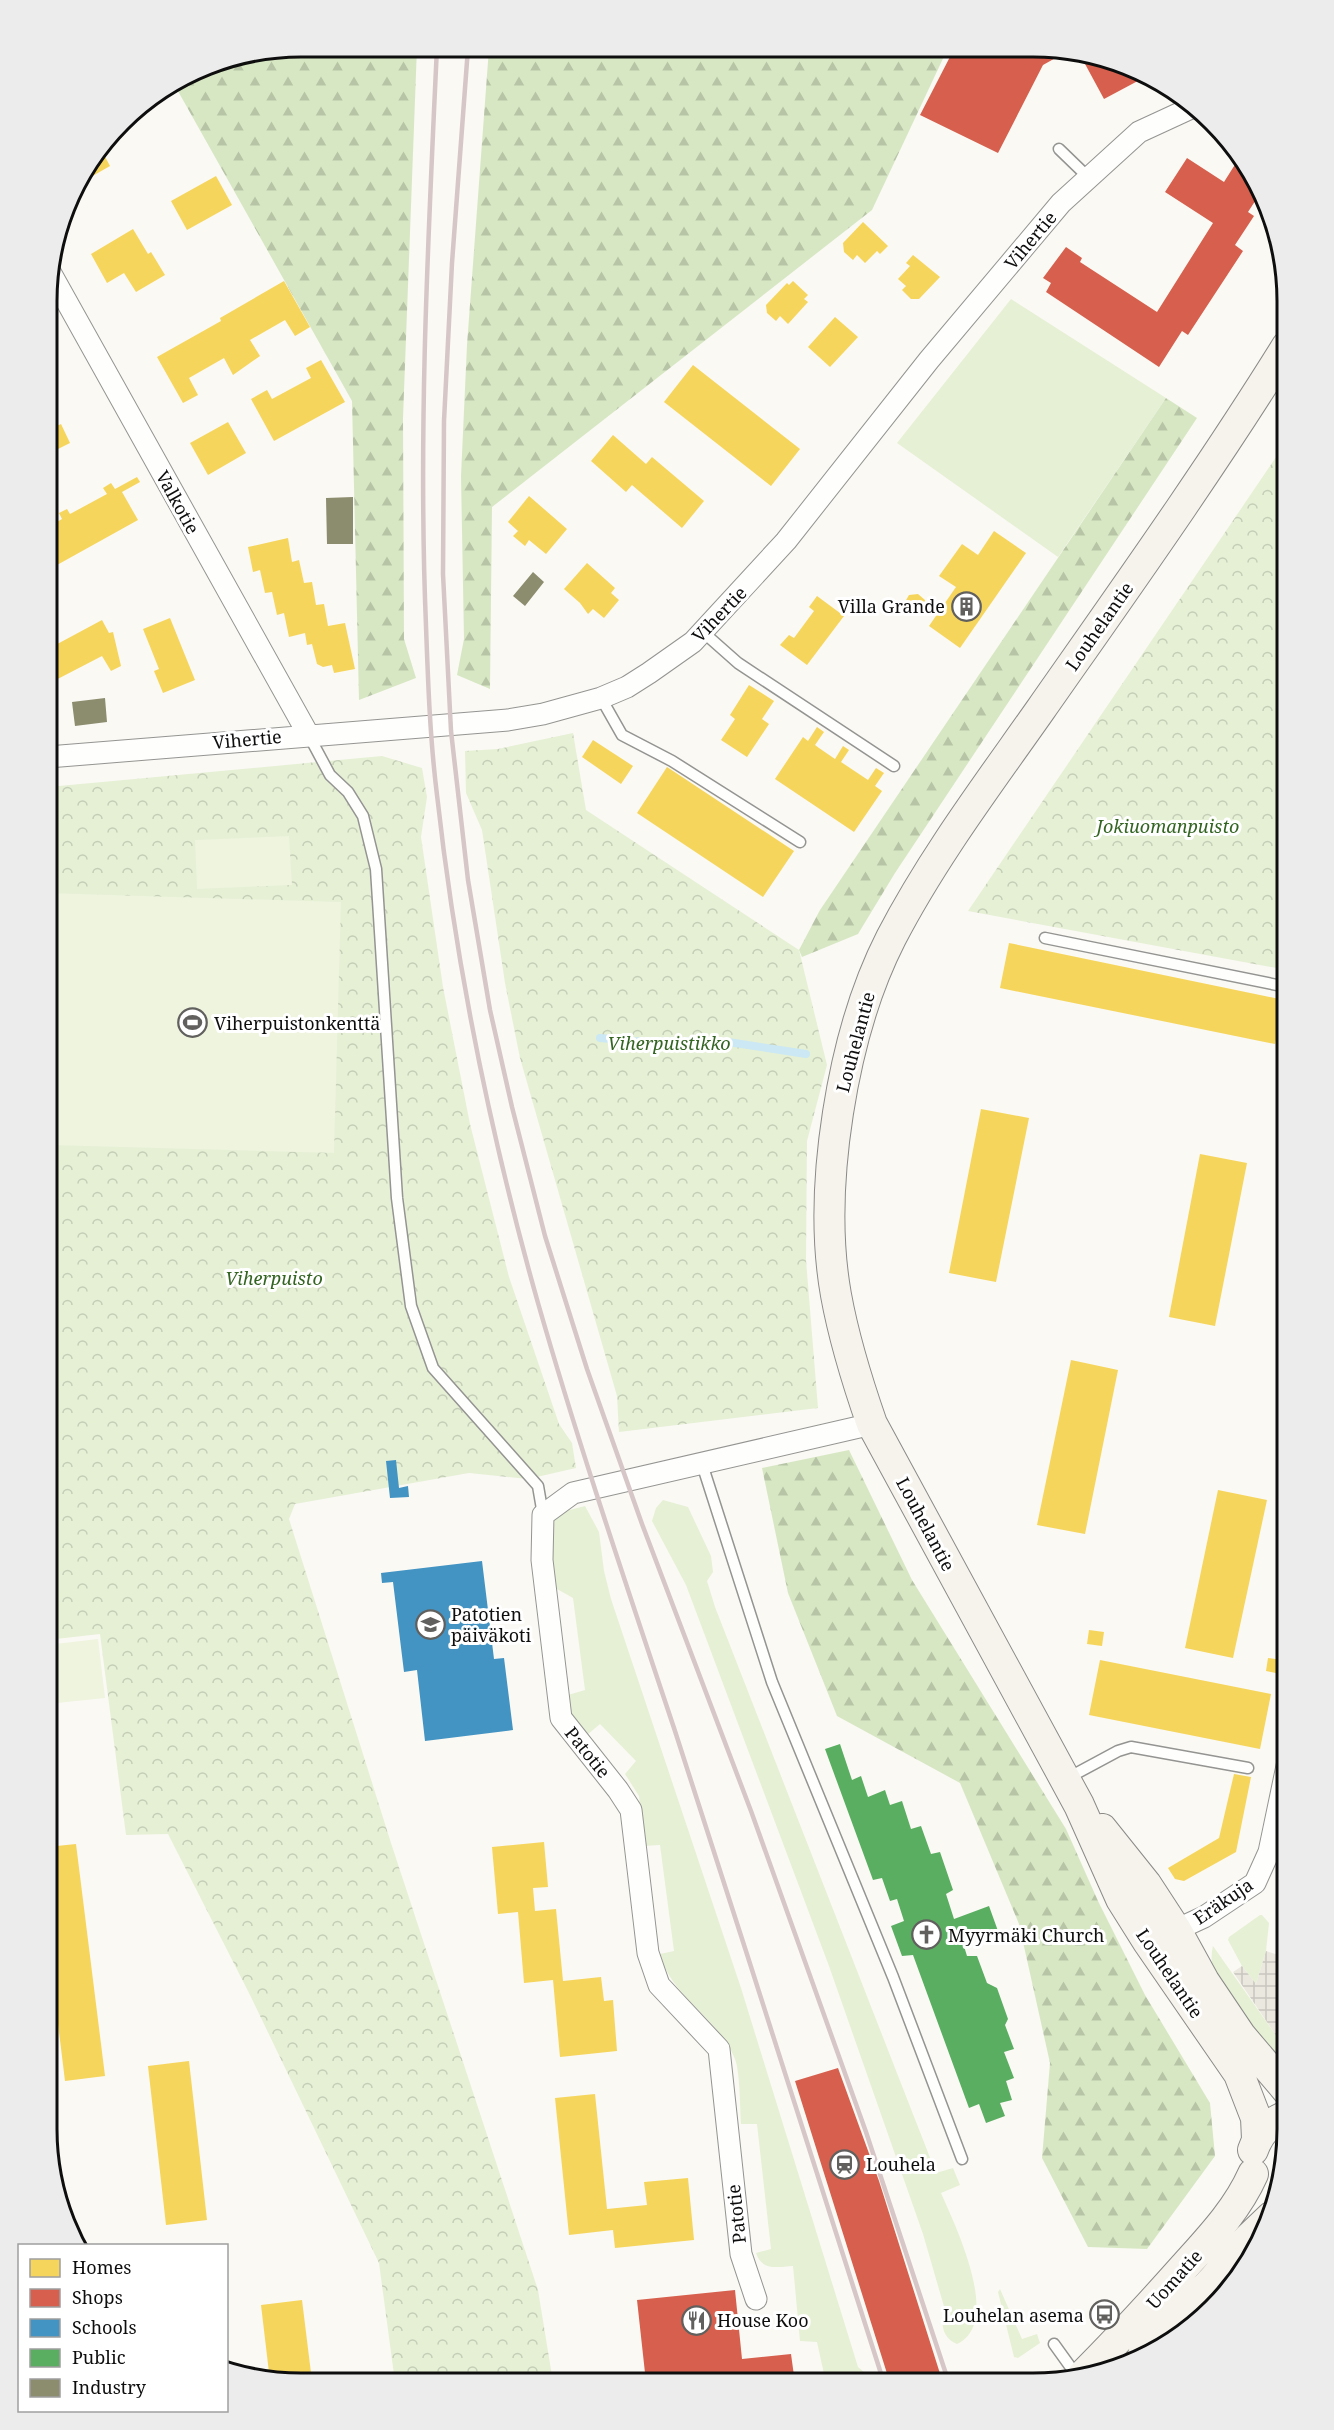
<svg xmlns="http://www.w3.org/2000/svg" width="1334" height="2430" font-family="'Noto Serif',serif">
<defs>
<pattern id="forest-firs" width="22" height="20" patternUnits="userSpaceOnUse" patternTransform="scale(1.5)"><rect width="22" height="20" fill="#d7e7c3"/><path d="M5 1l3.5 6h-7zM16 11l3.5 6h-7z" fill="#b7c5a6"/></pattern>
<pattern id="park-crowns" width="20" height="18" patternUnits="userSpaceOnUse" patternTransform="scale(1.5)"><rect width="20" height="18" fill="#e6f0d5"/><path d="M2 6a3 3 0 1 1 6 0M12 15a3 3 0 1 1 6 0" fill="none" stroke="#c4cdb6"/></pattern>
<pattern id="plaza-grid" width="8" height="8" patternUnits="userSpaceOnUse" patternTransform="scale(1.5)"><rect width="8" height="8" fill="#ebe8df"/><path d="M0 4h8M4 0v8" fill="none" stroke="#c8c6be"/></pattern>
</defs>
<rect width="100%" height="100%" fill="#faf9f4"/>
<path fill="#e6f0d5" d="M1011,299l155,99 -108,159 -161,-114z
M663,1500l25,7 23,49 2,16 -6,9 8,26 221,566 17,-5 7,17 -19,8c14,32 62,130 16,151 -15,-6 -17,-21 -12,-34l-22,-76 -94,-268 -143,-381 -34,-64 4,-13z
M585,1506l14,26 5,39 7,28 130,389 117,379 14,12 1,4h-47l-9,-41 -17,-1 -7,-75c-16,1 -31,5 -37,-13l15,-4 -14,-125h-16c-1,-16 -1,-52 -6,-65 -16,-41 -64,-62 -75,-105l14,-3 -14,-106 -16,1 -5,-50 -14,-22 11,-13 -36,-37 -13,11 -14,-15 -5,-25 17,-5 -12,-92 -16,-9c-3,-25 -13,-54 1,-76z
M1260,1915h2l7,8 -3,28 -10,33 -14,-18 -14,-26 1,-3z
M1213,1946l62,88 6,11 -3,8 -4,3c-24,-28 -71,-70 -61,-110z
M1000,2289l22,50 15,-5 3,9 -22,15 -4,-1 -16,-65z"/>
<path fill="url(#forest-firs)" d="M301,47h116l-14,371 1,221 12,39 -57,22 -7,-299 -178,-317 30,-18z
M489,48l458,2 -75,160 -380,297 -2,182 -33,-14 7,-36 -3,-163 6,-131z
M1166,398l31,20 -302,455 -37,61 -56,23 -3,-7 21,-40z
M849,1450l63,130 154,249 32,72 47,94 65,108 5,53 -68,93 -59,-2 -46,-89 8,-95 -31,-139 -59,-141 -123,-67 -49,-123 -26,-125z"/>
<path fill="url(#park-crowns)" d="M1287,441v529l-319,-59z
M573,733l13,77 213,140 28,115 -20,76 -1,119 12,148 -199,24 -2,-36 -97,-338 -15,-75 -23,-153 -16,-37 -1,-42 33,-2z
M382,756l40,12 5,29 -6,40 22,150 27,137 39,153 50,147 13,19 4,25 -48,11 -59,-6 -174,31 -6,15 102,324 147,447 15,92h-158l-16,-119 -129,-268 -82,-161 -42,1 -26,-201 -53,6 1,-853z"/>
<path fill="#eef4de" d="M289,836l3,49 -95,4 -2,-49z
M48,893l293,9 -7,251 -286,-8z
M98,1639l7,59 -58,6v-59z"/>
<path fill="url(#plaza-grid)" d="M1266,1951l21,7v99l-12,-23 -42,-62 9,-6 14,18z"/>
<path fill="#f6d55c" d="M102,151l8,15 -35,20z
M216,176l16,29 -45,25 -16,-29z
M863,222l25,24 -8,8 -3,-3 -12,12 -8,-8 -4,5 -9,-8 -1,-9z
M133,229l15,25 3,-2 14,23 -29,17 -12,-19 -17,10 -16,-29z
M913,255l27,22 -21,22h-8l-9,-9 4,-4 -8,-7 12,-13 -4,-3z
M284,281l26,46 -15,9 -10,-16 -35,20 10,16 -27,19 -9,-17 -35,20 9,17 -15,8 -26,-46 64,-36 -1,-3z
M793,281l15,14 -4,4 4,3 -20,22 -8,-8 -4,5 -9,-8 -1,-8 21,-22 2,2z
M835,317l23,20 -28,30 -22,-20z
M321,360l24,42 -71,39 -23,-42 16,-9 5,9 39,-21 -5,-10z
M693,365l107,84 -29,37 -107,-84z
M228,422l18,31 -38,22 -18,-32z
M61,424l9,19 -22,11v-24z
M613,435l33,29 6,-7 52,44 -22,27 -50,-43 -6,7 -35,-31z
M137,477l3,5 -18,10 16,28 -90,50v-51l4,-2 3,6 7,-4 -3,-6 8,-4 3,5 37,-20 -4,-6 8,-5 4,6z
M529,496l38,33 -21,25 -17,-14 -4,6 -12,-10 5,-5 -10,-9z
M994,531l32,22 -66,95 -31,-22 27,-39 -17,-11 23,-32 16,11z
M288,538l4,24 7,-2 5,23 8,-1 4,23 8,-1 4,22 17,-3 10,46 -21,4 -2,-8 -9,2 -6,-3 -5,-20 -5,1 -2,-12 -16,4 -5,-24 -7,2 -5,-23 -7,1 -5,-23 -7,2 -5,-25z
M587,563l28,25 -4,5 8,7 -15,18 -11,-9 -5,5 -8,-11 -16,-14z
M918,594l7,6 -1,9 -8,4 -8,-2 -3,-9 4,-7z
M817,596l27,20 -37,49 -27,-20 9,-10 5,3 20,-27 -5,-4z
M170,618l25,62 -32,13 -9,-22 5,-2 -16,-40z
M102,620l7,13 4,-1 8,34 -10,5 -9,-15 -54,28v-35z
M749,685l25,16 -12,18 7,5 -22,33 -26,-17 14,-21 -5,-4z
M817,727l7,5 -9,13 4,3 16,11 8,-13 6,4 -8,12 27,18 8,-12 8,5 -9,13 7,5 -28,41 -79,-53 28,-42 5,4z
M593,740l40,26 -12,18 -39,-27z
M667,767l127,84 -31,46 -126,-84z
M1009,943l275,57 -9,44 -275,-56z
M981,1109l48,9 -33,164 -47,-9z
M1200,1154l47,9 -32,163 -46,-9z
M1071,1360l47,10 -33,164 -48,-9z
M1218,1490l49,10 -34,158 -48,-10z
M1089,1630l15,2 -2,14 -15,-2z
M1268,1658l15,2 -3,14 -14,-3z
M1100,1660l171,34 -11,55 -171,-34z
M1234,1774l17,3 -15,75 -52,29 -9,-2 -7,-11 51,-30z
M544,1842l4,45 -15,1 2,23 21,-2 7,72 38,-4 3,24 9,-1 4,51 -57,6 -7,-77 -29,3 -6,-71 -20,2 -6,-67z
M76,1844l29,232 -40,5 -18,-147v-87z
M189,2061l18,159 -41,5 -18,-159z
M595,2094l12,115 40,-4 -3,-23 44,-4 6,62 -79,8 -2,-18 -44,5 -14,-137z
M302,2300l10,81h-42l-9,-76z"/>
<path fill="#d6604d" d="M953,51h115l-25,14 -45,88 -78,-38z
M1078,51h4l67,24 -45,24z
M1241,155l20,37 -13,20 6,4 -19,29 8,6 -55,84 -6,-4 -23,36 -113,-75 5,-9 -8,-5 23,-31 16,11 -2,4 77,50 56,-89 -48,-31 22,-34 37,24z
M838,2068l41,113 64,202h-53l-95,-302z
M735,2290l7,69 49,-5 4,29 -149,-1 -9,-82z"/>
<path fill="#4393c3" d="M396,1460l3,28 9,-2 1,11 -19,1 -4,-37z
M482,1561l12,98 10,-1 9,72 -88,11 -8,-71 -13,2 -11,-90 -11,1 -1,-10z"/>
<path fill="#5aae61" d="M840,1744l12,36 9,-4 7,21 17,-7 5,15 12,-4 9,28 10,-3 10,28 9,-2 13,38 -7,4 8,25 35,-13 9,25 -35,12 4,13h10l10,27 10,5 11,31 -3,6 9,24 -10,3 10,26 -8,3 6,19 -12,3 5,13 -19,7 -7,-19 -10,4 -56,-153 -11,1 -11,-30 13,-5 -7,-22 -7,2 -8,-23 -9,2 -48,-131z"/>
<path fill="#8c8c6e" d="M353,497v47h-26l-1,-46z
M533,572l11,10 -19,24 -12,-10z
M105,698l2,24 -32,4 -3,-24z"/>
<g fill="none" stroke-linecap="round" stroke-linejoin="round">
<path stroke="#cbe8f4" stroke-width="8" d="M1286,470l1,3
M600,1038l32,3 96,1 78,12"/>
<defs>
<path id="lane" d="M1059,149l30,29
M703,632l35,31 156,103
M601,698l21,37 50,26 128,81
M308,734l22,41 18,17 15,24 13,53 21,329 14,108 22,62 105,118 5,29
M1045,938l242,49
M702,1464l70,218 121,295 69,182
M1066,1779l52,-28 13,-4 117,21
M1054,2344l23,32"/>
<path id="street" d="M49,270l259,464
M48,757l460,-37 35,-6 58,-16 26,-11 22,-14 44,-31 93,-101 143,-181 132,-157 78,-71 52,-24 6,-1
M1165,1935l39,-18 51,-34 14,-31 18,-86
M756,2299l-15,-45 -22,-205 -60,-64 -11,-32 -17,-143 -13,-20 -57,-72 -19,-158 1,-45 30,-22 299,-69"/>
<path id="secondary" d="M1102,1829l44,55 30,46 28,51 37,55 46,54
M1257,2139l-1,-21 -17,-44 -91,-132 -27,-43 -42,-94 -207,-381c-15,-43 -28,-85 -36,-129 -19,-106 6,-261 55,-357 42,-81 98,-155 150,-229 84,-120 169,-239 246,-363
M1253,2150c6,-17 16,-28 34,-34
M1143,2355l70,-75 36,-42 22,-21
M1083,2375c35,-35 68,-71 101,-108 26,-29 53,-57 69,-93"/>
</defs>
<use href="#lane" stroke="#949492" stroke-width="13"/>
<use href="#street" stroke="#949492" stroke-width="23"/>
<use href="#secondary" stroke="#8b8a88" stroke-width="32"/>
<use href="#lane" stroke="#fefefd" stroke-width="10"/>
<use href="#street" stroke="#fefefd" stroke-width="21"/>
<use href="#secondary" stroke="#f5f3eb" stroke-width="30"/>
<path stroke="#d6c6c7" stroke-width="4.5" d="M437,47c-9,193 -19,386 -11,579 2,56 4,113 11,169 19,171 54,342 101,508 41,143 89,284 136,425 71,218 140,437 210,655
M468,48l-16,215 -8,158 -1,153 8,157 17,149 22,130 22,97 33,129 42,133 55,155 109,287 115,321 83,251"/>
</g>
<defs>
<symbol id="building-ring" viewBox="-11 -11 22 22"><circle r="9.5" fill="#fff" stroke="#61605e" stroke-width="1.5"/><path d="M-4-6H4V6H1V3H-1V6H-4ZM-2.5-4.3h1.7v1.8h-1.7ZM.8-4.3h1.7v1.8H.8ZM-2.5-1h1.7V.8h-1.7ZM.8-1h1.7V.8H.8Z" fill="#61605e"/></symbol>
<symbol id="stadium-ring" viewBox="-11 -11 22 22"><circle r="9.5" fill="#fff" stroke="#61605e" stroke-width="1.5"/><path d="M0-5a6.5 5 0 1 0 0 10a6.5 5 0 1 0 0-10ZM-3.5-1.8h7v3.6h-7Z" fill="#61605e"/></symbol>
<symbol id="school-ring" viewBox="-11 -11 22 22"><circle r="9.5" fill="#fff" stroke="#61605e" stroke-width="1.5"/><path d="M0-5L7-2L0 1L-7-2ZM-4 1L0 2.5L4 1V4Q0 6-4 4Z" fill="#61605e"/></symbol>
<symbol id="church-ring" viewBox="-11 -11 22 22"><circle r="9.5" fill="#fff" stroke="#61605e" stroke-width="1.5"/><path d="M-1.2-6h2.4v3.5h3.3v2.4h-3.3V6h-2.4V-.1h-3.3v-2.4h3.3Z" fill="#61605e"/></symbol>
<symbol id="station-ring" viewBox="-11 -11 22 22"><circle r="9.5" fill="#fff" stroke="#61605e" stroke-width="1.5"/><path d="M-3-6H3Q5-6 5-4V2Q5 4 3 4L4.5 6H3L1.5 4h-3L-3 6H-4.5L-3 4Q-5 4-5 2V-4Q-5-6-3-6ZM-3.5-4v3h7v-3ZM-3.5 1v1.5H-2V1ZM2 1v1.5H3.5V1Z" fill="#61605e"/></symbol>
<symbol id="bus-ring" viewBox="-11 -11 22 22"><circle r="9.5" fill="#fff" stroke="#61605e" stroke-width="1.5"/><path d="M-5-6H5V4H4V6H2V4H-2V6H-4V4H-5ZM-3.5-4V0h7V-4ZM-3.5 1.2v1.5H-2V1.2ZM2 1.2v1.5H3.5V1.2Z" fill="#61605e"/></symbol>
<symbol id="restaurant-ring" viewBox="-11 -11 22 22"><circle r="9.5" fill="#fff" stroke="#61605e" stroke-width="1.5"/><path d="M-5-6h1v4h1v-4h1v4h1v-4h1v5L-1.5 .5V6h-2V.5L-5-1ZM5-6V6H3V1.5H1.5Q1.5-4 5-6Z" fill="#61605e"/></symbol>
</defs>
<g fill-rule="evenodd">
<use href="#building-ring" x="950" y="590" width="33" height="33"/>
<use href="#stadium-ring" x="176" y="1006" width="33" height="33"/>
<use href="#school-ring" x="414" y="1608" width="33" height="33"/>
<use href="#church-ring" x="910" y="1918" width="33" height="33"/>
<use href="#station-ring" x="828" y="2148" width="33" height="33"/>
<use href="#bus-ring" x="1088" y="2298" width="33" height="33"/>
<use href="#restaurant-ring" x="680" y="2304" width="33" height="33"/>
</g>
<g text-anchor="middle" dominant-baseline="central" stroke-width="6" stroke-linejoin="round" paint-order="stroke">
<g font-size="18" fill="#0e0e0e" stroke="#fff">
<text transform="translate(1030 240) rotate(-50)">Vihertie</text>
<text transform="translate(178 502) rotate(61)">Valkotie</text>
<text transform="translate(719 614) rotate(-46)">Vihertie</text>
<text transform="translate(1099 626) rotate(-55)">Louhelantie</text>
<text transform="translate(247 739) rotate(-5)">Vihertie</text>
<text transform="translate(855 1042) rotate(-75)">Louhelantie</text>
<text transform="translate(926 1524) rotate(62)">Louhelantie</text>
<text transform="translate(588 1752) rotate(51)">Patotie</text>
<text transform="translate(1223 1901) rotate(-34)">Eräkuja</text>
<text transform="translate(1170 1973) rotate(56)">Louhelantie</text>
<text transform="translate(736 2214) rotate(-96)">Patotie</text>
<text transform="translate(1174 2279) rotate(-48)">Uomatie</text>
</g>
<g font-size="18" fill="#0e0e0e" stroke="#fff" text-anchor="start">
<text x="945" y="606" text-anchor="end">Villa Grande</text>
<text x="214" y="1023">Viherpuistonkenttä</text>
<text x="451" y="1614">Patotien<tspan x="451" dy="21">päiväkoti</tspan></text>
<text x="948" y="1935">Myyrmäki Church</text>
<text x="866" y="2164">Louhela</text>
<text x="1084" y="2315" text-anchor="end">Louhelan asema</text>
<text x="717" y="2320">House Koo</text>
</g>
<g font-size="18" font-style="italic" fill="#336421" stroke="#fff">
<text x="1168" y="826">Jokiuomanpuisto</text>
<text x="669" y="1043">Viherpuistikko</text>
<text x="274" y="1278">Viherpuisto</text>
</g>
</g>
<path d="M0 0H1334V2430H0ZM301 57H1033A244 244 0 0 1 1277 301V2129A244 244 0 0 1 1033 2373H301A244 244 0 0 1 57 2129V301A244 244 0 0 1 301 57Z" fill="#ececec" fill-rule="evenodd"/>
<path fill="none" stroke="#0e0e0e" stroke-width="3" d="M301 57H1033A244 244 0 0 1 1277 301V2129A244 244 0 0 1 1033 2373H301A244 244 0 0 1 57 2129V301A244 244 0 0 1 301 57Z"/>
<rect x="18" y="2244" width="210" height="168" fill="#ffffff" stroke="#9f9f9f" stroke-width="1.5"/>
<rect x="30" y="2259" width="30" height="18" fill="#f6d55c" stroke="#9f9f9f" stroke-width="1.5"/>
<text x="72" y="2274" font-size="18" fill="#0e0e0e">Homes</text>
<rect x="30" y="2289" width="30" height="18" fill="#d6604d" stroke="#9f9f9f" stroke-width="1.5"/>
<text x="72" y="2304" font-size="18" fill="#0e0e0e">Shops</text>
<rect x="30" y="2319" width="30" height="18" fill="#4393c3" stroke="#9f9f9f" stroke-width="1.5"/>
<text x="72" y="2334" font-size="18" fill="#0e0e0e">Schools</text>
<rect x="30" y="2349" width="30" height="18" fill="#5aae61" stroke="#9f9f9f" stroke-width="1.5"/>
<text x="72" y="2364" font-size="18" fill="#0e0e0e">Public</text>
<rect x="30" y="2379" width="30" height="18" fill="#8c8c6e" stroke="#9f9f9f" stroke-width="1.5"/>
<text x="72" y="2394" font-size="18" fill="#0e0e0e">Industry</text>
</svg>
